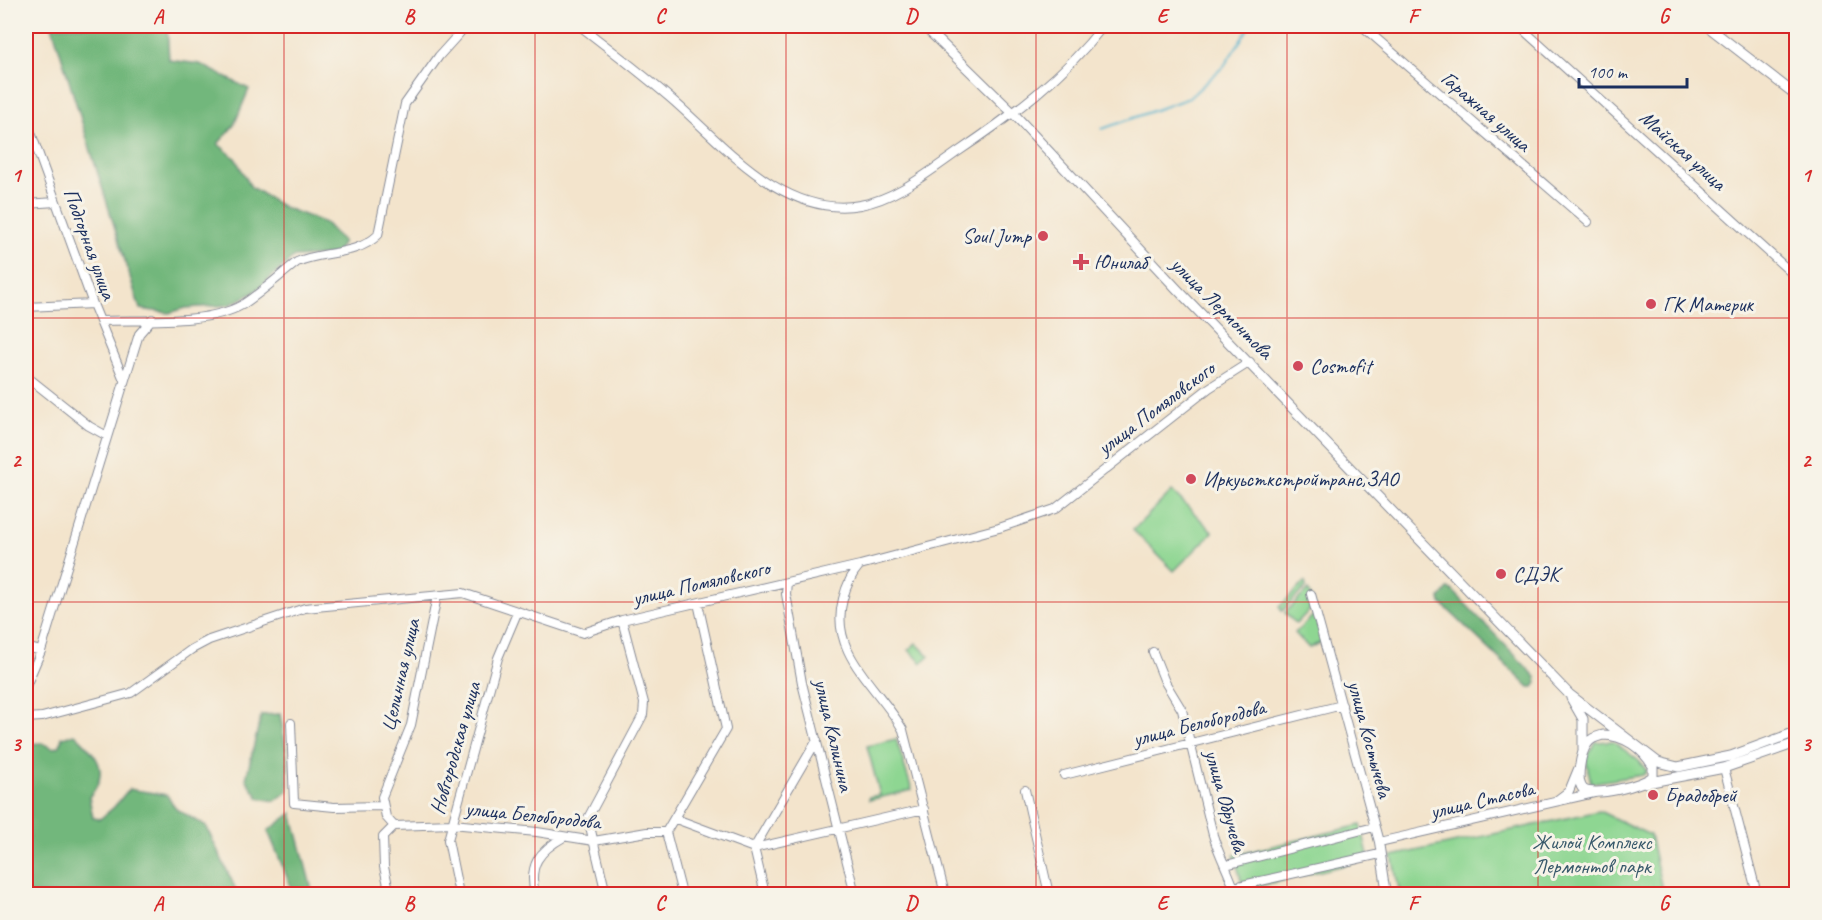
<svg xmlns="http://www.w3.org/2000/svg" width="1822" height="920" font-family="Caveat,sans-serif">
<rect width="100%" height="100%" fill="#f7f3e8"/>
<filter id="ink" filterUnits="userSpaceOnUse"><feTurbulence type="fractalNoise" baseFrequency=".0167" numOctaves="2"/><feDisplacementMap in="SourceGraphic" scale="12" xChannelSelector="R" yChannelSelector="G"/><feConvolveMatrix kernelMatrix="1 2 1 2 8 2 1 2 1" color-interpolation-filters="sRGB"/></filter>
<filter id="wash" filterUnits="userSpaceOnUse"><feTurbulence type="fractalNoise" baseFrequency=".008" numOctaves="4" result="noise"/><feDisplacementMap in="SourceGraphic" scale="24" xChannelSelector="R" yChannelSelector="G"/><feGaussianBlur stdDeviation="1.35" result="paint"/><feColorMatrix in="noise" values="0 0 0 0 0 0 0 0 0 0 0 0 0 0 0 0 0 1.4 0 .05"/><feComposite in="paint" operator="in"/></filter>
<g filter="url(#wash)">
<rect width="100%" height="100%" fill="#f3e4cc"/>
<path fill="#8ed692" stroke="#548278" stroke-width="1.5" d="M1172,491l41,41 -39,39 -41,-41z
M1305,582l1,5 -24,24 -3,-4z
M1308,590l6,15 -18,19 -11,-11z
M1317,612l7,29 -15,7 -14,-15z
M916,643l13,13 -7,7 -13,-13z
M896,739l16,51 -43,10v-3l11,-2 -13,-49z
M1613,741l26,20 8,10 -4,4 -52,8 -5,-23 9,-18z
M1599,811l51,24 13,59h-263l-8,-38z
M1361,825l8,34 -125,31 -10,-35z"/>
<path fill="#72b77c" stroke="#46736d" stroke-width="1.5" d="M52,26h115l2,34 31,4 49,25 -15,36 -16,19 17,14 16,29 32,20 42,16 18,19 -8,13 -41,2 -41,36 -24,12 -43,3 -17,5 -29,-4z
M1448,589l4,1 84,87 1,6 -3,4h-5l-88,-84 -1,-5z
M280,714l8,47v30l-13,10 -16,-3 -13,-19 15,-64z
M75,734c21,20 37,37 14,63l4,21 7,1 14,-12 15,-18 38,6 9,14 30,17 32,68h-212v-150l16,-1 11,5 7,-2 2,-9z
M292,813l21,81h-19l-26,-63z"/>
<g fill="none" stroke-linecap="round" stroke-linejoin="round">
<path stroke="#4db0cc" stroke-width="2" d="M1102,129l87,-31 35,-32 26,-40"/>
</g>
</g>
<g filter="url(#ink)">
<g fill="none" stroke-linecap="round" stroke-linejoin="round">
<defs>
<path id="minor" d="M580,26c30,23 60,46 89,71 53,45 113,122 191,108 36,-6 70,-34 99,-54 52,-35 106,-75 144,-125
M1362,26l226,196
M1519,26l277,251
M26,119l67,185 31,76
M26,204l30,-2
M26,307l67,-3
M100,321c40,-2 107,4 142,-16 19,-12 37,-29 55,-43 26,-12 58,-5 81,-27l27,-131 34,-48 27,-30
M26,376l63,50 18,10
M859,566c-9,10 -13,21 -16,33 -15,55 37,89 60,131l42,164
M787,582l-1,12 16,89 53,211
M1311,594l68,248 8,52
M26,647l15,4
M1153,652l12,30 17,28 31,125c6,21 17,39 23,59
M26,686l15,-35 98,-317 13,-15
M26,718l16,-1 89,-24 61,-44 17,-9 96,-32 158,-15 120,40 39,-13 238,-55 139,-37 56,-19 154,-121 41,-26
M291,723l3,80 40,4 49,-1
M1724,768l33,126
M1064,775l278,-70
M1025,790l24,104
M1557,800l12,-9 9,-22
M676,819l78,29 170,-39
M394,826l58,-2 85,8 57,9 53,-9h19
M394,826l-8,-9 -4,-20 29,-72 26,-129
M1379,842l215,-49
M1226,865l148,-38
M1234,887l146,-33
M390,894l-6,-27 -1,-30 11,-11
M459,894l-11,-54 50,-182 19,-45
M535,894c-7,-29 4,-43 29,-57
M606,894l-18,-76 55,-103 1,-12 -22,-83
M682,894l-16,-62 60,-103 -28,-126
M765,894l-11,-46 63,-108"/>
<path id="major" d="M924,26l89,87 164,176 392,405 89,68 20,5 53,-11 65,-24
M1707,26l89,69
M1571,698l12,21v31
M1603,735c21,0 39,13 50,31v10c-8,9 -61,22 -70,13 -8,-9 -2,-37 4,-45 4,-6 9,-7 16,-9z
M1646,783l78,-15 72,-25"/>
</defs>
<use href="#minor" stroke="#878a95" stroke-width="10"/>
<use href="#major" stroke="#878a95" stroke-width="11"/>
<use href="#minor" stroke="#fff" stroke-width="8"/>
<use href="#major" stroke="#fff" stroke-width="9"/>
</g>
</g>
<path fill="none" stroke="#d62828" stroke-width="1.5" stroke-opacity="0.55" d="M284,26v868M535,26v868M786,26v868M1036,26v868M1287,26v868M1538,26v868M26,318h1770M26,602h1770"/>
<g fill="#d1495b" stroke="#f7f3e8" stroke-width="2">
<circle cx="1043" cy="236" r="6"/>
<path d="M1078 253h6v6h6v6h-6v6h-6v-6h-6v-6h6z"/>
<circle cx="1651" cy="304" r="6"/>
<circle cx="1298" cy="366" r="6"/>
<circle cx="1191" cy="479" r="6"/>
<circle cx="1501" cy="574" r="6"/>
<circle cx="1653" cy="795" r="6"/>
</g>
<g text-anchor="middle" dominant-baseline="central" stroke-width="6" stroke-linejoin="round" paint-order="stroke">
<g font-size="21" fill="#1b2f5e" stroke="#f7f3e8">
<text transform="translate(1486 111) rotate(41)">Гаражная улица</text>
<text transform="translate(1683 150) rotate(42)">Майская улица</text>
<text transform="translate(90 244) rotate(70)">Подгорная улица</text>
<text transform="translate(1222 308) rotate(45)">улица Лермонтова</text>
<text transform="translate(1156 408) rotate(-37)">улица Помяловского</text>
<text transform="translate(701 583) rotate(-13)">улица Помяловского</text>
<text transform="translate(400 675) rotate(-77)">Целинная улица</text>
<text transform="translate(1199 723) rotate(-14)">улица Белобородова</text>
<text transform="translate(834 735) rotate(77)">улица Калинина</text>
<text transform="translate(1370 739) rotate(75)">улица Костычева</text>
<text transform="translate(455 748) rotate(-74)">Новгородская улица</text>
<text transform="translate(1482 800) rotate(-13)">улица Стасова</text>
<text transform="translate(1226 801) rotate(74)">улица Обручева</text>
<text transform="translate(533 815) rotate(6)">улица Белобородова</text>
</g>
<g font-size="21" fill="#1b2f5e" stroke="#f7f3e8" text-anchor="start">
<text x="1031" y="236" text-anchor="end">Soul Jump</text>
<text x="1094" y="262">Юнилаб</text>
<text x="1663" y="304">ГК Материк</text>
<text x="1310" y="366">Cosmofit</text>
<text x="1203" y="479">Иркуьсткстройтранс,ЗАО</text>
<text x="1513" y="574">СДЭК</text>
<text x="1665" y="795">Брадобрей</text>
</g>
<g font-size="21" fill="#38596b" stroke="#f7f3e8">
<text x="1592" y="842">Жилой Комплекс<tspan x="1592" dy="24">Лермонтов парк</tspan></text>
</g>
</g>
<rect width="1822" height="920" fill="none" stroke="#f7f3e8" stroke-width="66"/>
<path d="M1579 78v9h108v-9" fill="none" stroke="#1b2f5e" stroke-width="3"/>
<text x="1588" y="78" font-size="18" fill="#1b2f5e" stroke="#f7f3e8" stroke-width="4.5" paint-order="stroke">100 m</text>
<rect x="33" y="33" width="1756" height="854" fill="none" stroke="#d62828" stroke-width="2"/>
<g font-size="20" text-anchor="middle" font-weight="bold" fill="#d62828">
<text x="158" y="23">A</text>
<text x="409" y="23">B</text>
<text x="660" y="23">C</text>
<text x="911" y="23">D</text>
<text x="1162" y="23">E</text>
<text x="1413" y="23">F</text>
<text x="1664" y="23">G</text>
<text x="16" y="182">1</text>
<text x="1806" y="182">1</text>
<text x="16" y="467">2</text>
<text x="1806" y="467">2</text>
<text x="16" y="751">3</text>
<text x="1806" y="751">3</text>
<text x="158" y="910">A</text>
<text x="409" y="910">B</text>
<text x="660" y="910">C</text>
<text x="911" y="910">D</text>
<text x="1162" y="910">E</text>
<text x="1413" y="910">F</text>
<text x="1664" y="910">G</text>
</g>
</svg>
